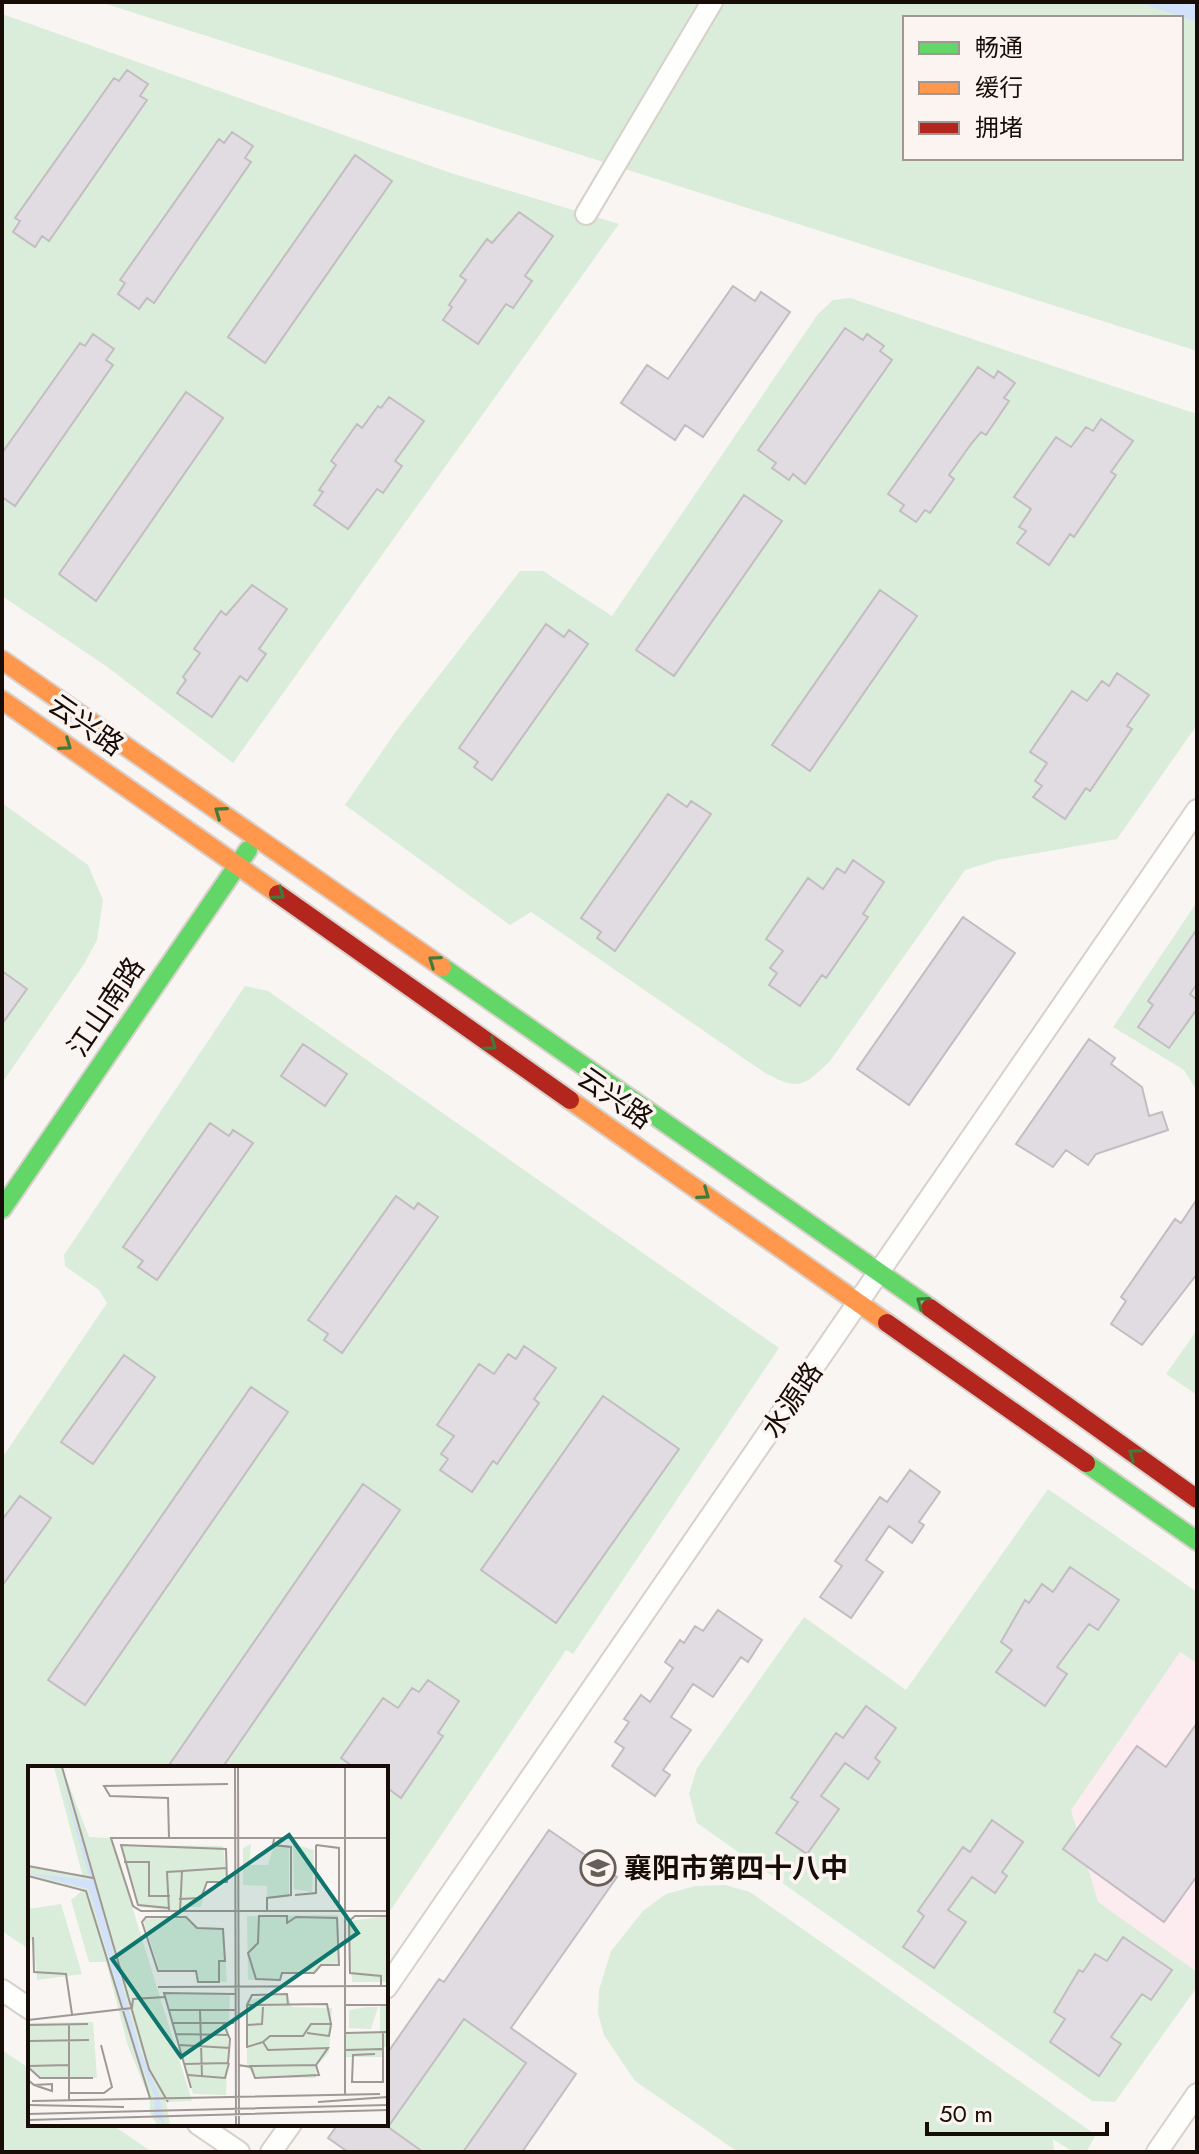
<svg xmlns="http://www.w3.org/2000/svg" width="1199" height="2154" font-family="Jost,'Noto Sans SC',sans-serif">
<rect width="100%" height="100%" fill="#f9f5f3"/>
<path fill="#fcecef" d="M1197,1628v344l-161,-114z"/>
<path fill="#d9edda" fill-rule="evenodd" d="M100,2h1097v349zM905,18h276v140h-276z
M2,14l449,159 168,51 -386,539 -127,-97 -104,-70z
M850,298l347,116v311l-80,114 -120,21 -32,10 -135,191c-27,26 -31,30 -65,12l-234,-161 -21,13 -165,-120 52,-75 123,-159h23l69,45 206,-302 15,-14z
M2,803l86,62 15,35 -6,40 -13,24 -82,119z
M1197,902v189l-13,-21 -71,-43z
M245,986l23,5 511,357 -206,306 -7,-4 -180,267v-149h-356v182l-28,-19v-473l105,-155 -8,-13 -34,-24 -1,-11z
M1197,1330v65l-31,-21z
M1048,1489l149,103v71l-17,-11 -109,158 27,92 99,70v15l-82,115 -23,-1 -395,-278 -8,-29 8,-26 107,-151 102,73z
M725,1885l25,7 346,243 -10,17h-13l-20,-13 1,13h-316l-103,-71 -31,-46 -6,-22 1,-23 12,-39 32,-40 23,-17 29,-8z
M464,2019l62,44 -63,89h-40l-35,-25z
M2,2050l28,19v55h81l41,28h-150z"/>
<path fill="#d2e0f9" d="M1138,2h59v20z"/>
<path fill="#e1dce1" stroke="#c3bdc2" stroke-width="2" d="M127,70l21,14 -8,12 7,4 -98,141 -7,-5 -7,11 -22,-15 7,-11 -5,-3 99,-140 5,3z
M232,132l21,14 -8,12 6,4 -97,141 -7,-5 -8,11 -21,-15 7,-11 -5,-3 99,-141 5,4z
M355,155l37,26 -127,182 -37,-26z
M519,212l34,24 -28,40 7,5 -19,27 -7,-4 -28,40 -35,-24 9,-13 -3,-2 17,-25 -6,-4 27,-37 5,4z
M733,286l22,15 6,-9 29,20 -87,125 -18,-12 -10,15 -54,-37 26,-38 21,14z
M845,328l18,12 4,-6 17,12 -4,5 12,9 -87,124 -12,-10 -4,6 -17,-12 4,-5 -18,-13z
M93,334l21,15 -8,11 7,5 -98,141 -13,-9v-44l78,-110 5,3z
M978,367l16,11 4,-7 17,12 -11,15 5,3 -23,34 -5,-3 -10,12 -22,31 5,4 -24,34 -5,-3 -9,12 -16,-11 4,-6 -16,-11z
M186,392l37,26 -127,183 -37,-27z
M389,397l35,24 -29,40 7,5 -19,27 -6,-4 -29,40 -34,-24 9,-13 -4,-2 17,-25 -5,-4 26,-37 5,4 16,-22 3,2z
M1101,419l32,22 -22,31 5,3 -42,62 -4,-3 -21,31 -32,-22 9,-12 -7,-4 12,-18 -17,-12 42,-60 15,10 15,-20 7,4z
M744,495l38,26 -108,155 -38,-26z
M252,585l35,24 -28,40 7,5 -19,27 -7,-5 -28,41 -35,-24 9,-13 -3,-3 17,-24 -6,-4 27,-38 5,4z
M880,590l37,26 -107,155 -38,-26z
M546,624l18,13 5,-7 19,14 -96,136 -18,-13 4,-5 -19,-14z
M1117,673l32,22 -22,31 5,3 -42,62 -4,-3 -21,31 -32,-22 9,-11 -7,-5 12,-18 -17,-11 42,-61 15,10 15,-20 7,5z
M668,794l19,13 4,-6 20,13 -96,137 -18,-13 4,-6 -20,-14z
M853,860l31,22 -21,32 5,3 -42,61 -4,-3 -22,31 -31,-21 8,-12 -7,-5 13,-17 -17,-12 42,-61 15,11 14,-21 8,5z
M963,917l52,36 -106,152 -52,-36z
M1197,929v55l-7,10 7,6v9l-28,39 -31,-21 15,-22 -5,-4z
M2,971l25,18 -25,35z
M1089,1039l26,19 -4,6 31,23 7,29 13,-4 6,18 -72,24 -8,11 -22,-15 -13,17 -37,-23z
M303,1044l44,30 -22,32 -44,-30z
M210,1123l19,13 4,-6 20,13 -96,137 -19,-13 5,-6 -20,-14z
M396,1196l18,13 4,-6 20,14 -96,136 -18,-13 4,-6 -20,-14z
M1197,1199v75l-55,71 -31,-21 15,-23 -5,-4 54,-78 6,4z
M524,1346l32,22 -22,31 5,4 -42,61 -4,-3 -21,31 -32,-22 8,-11 -7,-5 13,-18 -17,-11 42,-61 15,10 14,-20 8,5z
M124,1355l31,22 -62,87 -32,-22z
M251,1387l37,25 -203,293 -37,-25z
M603,1396l76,53 -123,174 -75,-53z
M910,1470l30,22 -21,30 5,3 -12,18 -23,-17 -23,34 17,12 -32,46 -31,-21 22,-31 -7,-5 45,-64 7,5z
M363,1484l37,26 -178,258h-55z
M20,1496l31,22 -49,68v-66z
M1070,1567l49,33 -21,30 -9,-6 -32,43 10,7 -22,32 -49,-34 16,-22 -11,-8 24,-42 4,3 13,-19 11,8z
M718,1610l44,30 -14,22 -7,-5 -28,40 -20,-13 -22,33 20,13 -28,40 7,5 -15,21 -43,-30 12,-18 -9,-6 14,-20 -5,-3 17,-24 9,7 23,-34 -8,-6 15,-22 4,3 11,-17 8,5z
M428,1680l31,21 -21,32 5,3 -42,62 -15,-11v-19h-31l-14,-10 42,-60 15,10 14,-20 7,4z
M866,1706l30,22 -21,30 5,4 -12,17 -23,-16 -24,33 18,13 -32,45 -31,-21 22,-31 -7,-4 45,-65 7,5z
M1197,1723v153l-33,46 -101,-73 74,-103 29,21z
M992,1820l31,22 -21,30 5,4 -12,17 -23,-16 -24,33 18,12 -32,46 -31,-21 21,-31 -6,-5 45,-64 7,5z
M549,1830l68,47 -106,151 65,46 -54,78h-59l63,-89 -62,-44 -76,108 35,25h-75l-20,-14 10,-14 48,2v-71l53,-76 5,3z
M1123,1937l49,33 -21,30 -9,-6 -31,43 10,7 -22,32 -49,-34 15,-23 -11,-7 25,-42 4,2 12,-18 12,7z"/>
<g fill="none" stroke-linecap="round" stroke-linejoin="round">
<defs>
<path id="street" d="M586,214l126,-212
M386,1988l811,-1178
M2,1990l28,19
M198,2124l41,28
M271,2152l20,-28
M1157,2152l40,-58"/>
<path id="fast" d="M442,967l488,341
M2,1209l246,-359
M1086,1463l111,78"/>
<path id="slow" d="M2,660l440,307
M2,700l276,194
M570,1100l317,223"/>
<path id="jam" d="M278,894l292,206
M930,1308l267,191
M887,1323l199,140"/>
</defs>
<use href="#street" stroke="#d8d0cb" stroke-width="24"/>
<use href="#fast" stroke="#d8d0cb" stroke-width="22"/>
<use href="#slow" stroke="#d8d0cb" stroke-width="22"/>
<use href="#jam" stroke="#d8d0cb" stroke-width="22"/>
<use href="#street" stroke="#fefefd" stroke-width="20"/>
<use href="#fast" stroke="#63d668" stroke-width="18"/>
<use href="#slow" stroke="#ff974d" stroke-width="18"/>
<use href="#jam" stroke="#b3261e" stroke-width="18"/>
</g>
<defs><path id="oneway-chevron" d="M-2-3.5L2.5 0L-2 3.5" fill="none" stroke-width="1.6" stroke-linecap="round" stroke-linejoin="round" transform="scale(2)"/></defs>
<g stroke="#417b3c">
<use href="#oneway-chevron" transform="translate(66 745) rotate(35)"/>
<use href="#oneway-chevron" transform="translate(220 812) rotate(-145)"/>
<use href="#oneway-chevron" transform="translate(279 894) rotate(36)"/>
<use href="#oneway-chevron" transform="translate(434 961) rotate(-145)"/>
<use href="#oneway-chevron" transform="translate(491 1045) rotate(35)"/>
<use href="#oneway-chevron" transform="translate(704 1194) rotate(35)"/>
<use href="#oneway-chevron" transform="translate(922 1302) rotate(-144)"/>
<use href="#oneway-chevron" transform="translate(1134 1454) rotate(-144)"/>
</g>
<defs>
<symbol id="school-ring" viewBox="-11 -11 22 22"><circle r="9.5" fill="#fcf4f0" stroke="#675e59" stroke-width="1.5"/><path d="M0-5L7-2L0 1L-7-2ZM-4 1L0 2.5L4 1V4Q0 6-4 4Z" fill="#675e59"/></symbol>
</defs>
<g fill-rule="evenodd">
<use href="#school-ring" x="578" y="1848" width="40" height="40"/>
</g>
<g text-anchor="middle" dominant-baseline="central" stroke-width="7" stroke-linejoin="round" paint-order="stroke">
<g font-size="28" fill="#180c06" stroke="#fcf4f0">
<text transform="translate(86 725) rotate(35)">云兴路</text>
<text transform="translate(106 1007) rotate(-56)">江山南路</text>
<text transform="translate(615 1098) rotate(35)">云兴路</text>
<text transform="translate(792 1400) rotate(-56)">水源路</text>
</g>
<g font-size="28" font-weight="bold" fill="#180c06" stroke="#fcf4f0" text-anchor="start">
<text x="624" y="1868">襄阳市第四十八中</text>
</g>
</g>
<g transform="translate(28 1766)">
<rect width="360" height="360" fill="#f9f5f3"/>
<path d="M26,1h8l27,70 22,1 81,263 -26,1 4,23h-13l-7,-12v-13l-22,-54 -22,-84h-17l-18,-62 13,-11 -56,-13v-10l55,11zM223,78l-2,21h19l6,-20h15v52l-22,1v-12l-24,-1v-37zM265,78l21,6 -2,42 -18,-3zM93,79l102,1 4,36h-20l-6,25h-21v5l-40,-5zM33,138l21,70 -45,6 -4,-44 -5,12v-39zM310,149l1,48 -18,2 -5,7 -34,1 -2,7h-32l-1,-64zM360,150v66h-36l-3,-61zM158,151l11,11 26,1 4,53h-29l-2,-10h-36l-17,-53zM136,227l66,1 -4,101 -33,-1zM259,228l5,13 40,1 -3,44 -12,14 -1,12h-61l-8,-12v-66zM352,239h8v42h-5v10h-38v-24l35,-1zM339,241h11l-7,22 -22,-1v-18zM65,256l4,56h-57l-12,-11v-44z" fill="#d9edda"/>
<path d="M30,1l34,107 48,177 19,44 6,30 -11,-10 1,-18 -19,-45 -47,-163 -61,-16 62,7z" fill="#d2e0f9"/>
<path fill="none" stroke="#9f9894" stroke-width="2" d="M34,1l87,302 19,33M207,1l1,358M210,1l1,358M317,1v328M141,72l-1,-40 -58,-2 -6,-10 124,-2M360,72h-277l22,68 8,5h247M288,79l23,3v55M96,96h25v34h21M0,100l65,12M154,105l44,-3M0,110l58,15 64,207M267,129l21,-2v-48M141,142l-31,-3 -17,-60 105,4 1,33h-20l-6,16 -22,1M141,144l-2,-38 15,-1 -2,41M239,145v-13l24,-3v-48l-18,-2 1,-6M231,150h28v7l9,-6 41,1 2,47h-18l-7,8h-32l-2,7 -24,-1 -8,-26 10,-10zM118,151h40l11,11 26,1 2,32h-6v21h-21l-2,-11h-38l-16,-49zM5,171l1,35 32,2 6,40M353,220v-10l-31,-3 -1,-52 6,-5h33M130,221l230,-1M219,239l5,-10 35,-1 1,11M317,239h43M141,244h66M172,244l2,67M0,254l104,-12 1,-9 32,-2M145,257h50M0,259l60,-1M41,259v76M219,259l15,-1 1,-17M279,267l22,3 2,-11M317,267l43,-1M148,268l52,1M0,275l61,-1M235,276l-16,5v-42l80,-1 4,20h-20l-8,12h-33l-7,6 5,8 60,-2 -12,17M152,279l50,3M317,284l37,-1M347,288l-22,1 -1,27h31v-50M156,298l44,-1 2,-24 -7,-16h11M210,299l13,2 4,11 64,-3 -3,-10 -67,1M0,300l41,-1M0,301l12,11h53M160,309l37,3 4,-15M0,314l6,5 18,-1v7l-18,-6M163,322l-27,-95 71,1M41,327h35l8,-6 -11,-42M4,335l348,-7M290,336l70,-5M0,339l96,2M0,348l360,-9M0,354l360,-10"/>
<path fill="#0f766e" fill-opacity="0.15" stroke="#0f766e" stroke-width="4" d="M261,69l69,98 -177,124 -69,-98z"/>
<rect width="360" height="360" fill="none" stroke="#180c06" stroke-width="4"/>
</g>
<rect width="1199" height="2154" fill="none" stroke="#180c06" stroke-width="8"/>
<rect x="903" y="16" width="280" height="144" fill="#fcf4f0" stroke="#a19792" stroke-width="2"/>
<rect x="919" y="42" width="40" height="12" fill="#63d668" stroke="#a19792" stroke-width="2"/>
<text x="975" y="56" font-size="24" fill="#180c06">畅通</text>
<rect x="919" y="82" width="40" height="12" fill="#ff974d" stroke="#a19792" stroke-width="2"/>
<text x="975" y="96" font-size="24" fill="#180c06">缓行</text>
<rect x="919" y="122" width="40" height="12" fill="#b3261e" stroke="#a19792" stroke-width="2"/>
<text x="975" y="136" font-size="24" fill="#180c06">拥堵</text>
<path d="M927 2122v12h180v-12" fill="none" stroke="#180c06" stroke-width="4"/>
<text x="939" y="2122" font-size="24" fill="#180c06" stroke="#fcf4f0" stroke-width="6" paint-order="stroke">50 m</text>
</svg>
